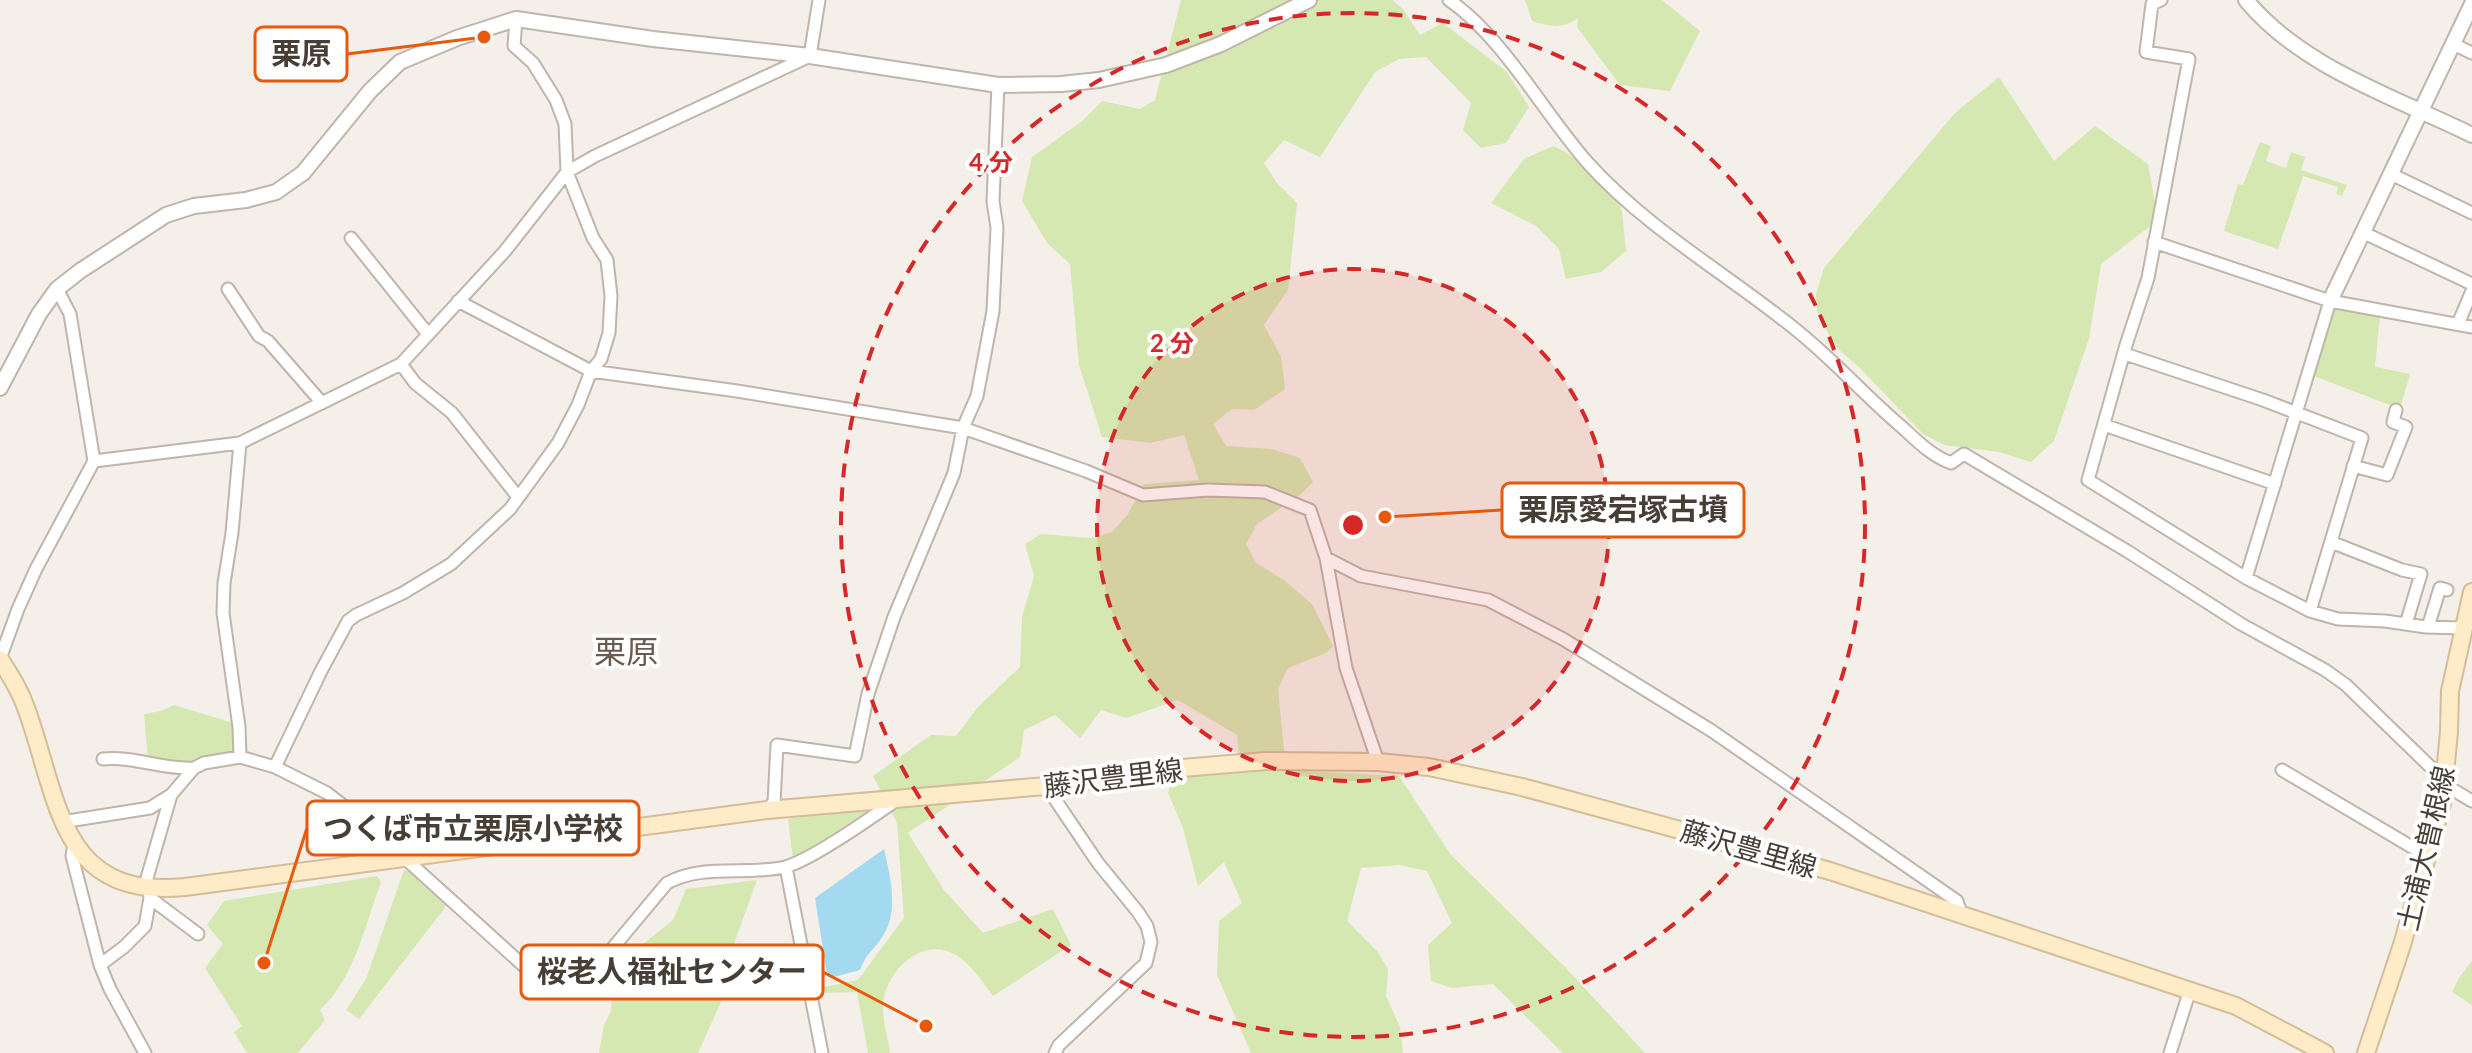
<svg xmlns="http://www.w3.org/2000/svg" width="2472" height="1053" font-family="Lato,'Noto Sans JP',sans-serif">
<rect width="100%" height="100%" fill="#f4efe8"/>
<path fill="#d5e8b1" d="M1181,0h211l11,9 17,26 23,-12 64,49 22,35 -23,36 -25,5 -18,-18 8,-27 -45,-46 -27,2 -24,13 -55,85 -36,-17 -20,23 13,20 20,20 -9,87 -24,35 17,32 4,32 -31,21 -22,-1 -19,15 13,22 46,3 28,9 13,24 -12,12 -44,30 -11,20 10,19 28,17 28,24 21,42 -7,7 -38,15 -10,21 8,81 113,6 52,79 113,111 81,87h-82l-70,-69 -41,4 -21,-7 -3,-36 24,-22 -25,-52 -27,-6 -39,3 -14,53 30,30 11,18 -2,27 14,31 3,26h-152l-34,-78 2,-54 23,-18 -18,-41 -26,24 -15,-58 -15,-35 3,-10 17,-7 53,-8 -4,-33 -59,-35 -52,18 -25,-8 -21,28 -25,-23 -31,15 -4,27 -112,76 36,57 39,43 70,-24 18,36 -78,51c-11,-15 -21,-31 -37,-41 -33,-20 -70,15 -73,49 -1,15 5,34 7,49h-22l-11,-61 -37,1 -1,-5 39,-8 46,-62 -7,-95 -24,-47 58,-41 25,1 22,-29 42,-40 2,-50 12,-41 -9,-32 16,-10 50,4 21,-6 16,-18 16,-30 55,-4 -15,-45 -34,8 -48,-6 -23,-72 -9,-101 -23,-21 -25,-42 10,-44 49,-35 21,-21 38,8 15,-9z
M1525,0h137l38,31 -30,60 -50,-6 -43,-58 1,-9c-15,11 -28,9 -46,3z
M1999,77l55,84 41,-35 53,38 10,56 -57,44 -12,74 -35,103 -23,21 -32,-10 -55,-7 -21,-11 -64,-67 -20,-17 -10,-15 -12,-23 -1,-18 8,-26 131,-155z
M2260,142l11,4 -5,15 20,7 5,-16 14,5 -4,13 46,15 -5,11 -6,-2 2,-7 -35,-11 -25,73 -54,-18 14,-47 5,1z
M1553,146c23,9 33,26 57,33l12,32 4,40 -25,21 -35,7 -7,-30 -23,-23 -45,-23 33,-44z
M2335,307l45,8 -5,52 35,7 -10,35 -86,-33 17,-66z
M174,705l62,19 -3,31 -41,9 -44,-4 -4,-46 17,-3z
M853,809h18l-3,5 -75,45 -5,-40z
M404,870l7,1 36,34 -88,114 -13,-9 20,-31z
M377,876l4,6c-16,43 -27,97 -61,128l5,10 -27,33h-51l-13,-21 8,-6 -37,-58 18,-24 -16,-19 17,-24z
M757,880l-22,61 -10,52 -27,60h-99l5,-28 7,-14 2,-43 60,-48 13,-31z
M2472,961v44l-20,-13 7,-14z"/>
<path fill="#a4daf0" d="M884,849c6,26 15,61 0,85 -9,16 -17,17 -24,36l-30,8 -3,-3 -12,-77z"/>
<g fill="none" stroke-linecap="round" stroke-linejoin="round">
<defs>
<path id="minor" d="M1449,0c54,37 94,112 138,162 60,67 139,111 208,167 38,30 71,68 108,99 15,14 29,28 48,35l13,-9 163,97 114,73 84,46 21,15 99,96
M2161,0l-9,4 -6,48 43,7 -41,219 -22,67 -38,135 158,98 64,33 28,8 47,2 41,6 36,1
M2453,44l19,9
M2391,174l81,39
M2362,232l110,52
M351,238l77,96
M2154,242l176,59 142,26
M228,289l31,47 9,5 54,62
M458,301l133,70 146,20 226,37 123,43 57,24 65,-5 57,2 45,18 16,48 20,110 32,94
M2458,324l14,-33
M2125,354l138,46 99,38 -52,173
M401,364l14,19 37,30 66,84
M2104,425l171,59
M240,443l-8,90 -8,50 -1,30 16,114 1,30
M94,461l146,-18 161,-79 104,-113 62,-79 28,-16 215,-100 9,-56
M2353,466l34,9 19,-48 -13,-5 3,-12
M2331,542l71,28 19,4 -15,50
M1326,558l35,18 127,24 75,39 149,92 245,170 4,13
M2246,578l84,-277
M2428,627l12,-39 7,2
M0,659l18,-50 18,-40 58,-108 -24,-147 -13,-25
M103,759c32,-3 60,11 91,9
M275,767l46,-96 27,-50 8,-6 47,-22 48,-29 59,-55 48,-66 20,-38 13,-34 10,-12 8,-26 2,-37 -4,-36 -14,-22 -26,-66 -2,-48 -9,-24 -23,-37 -19,-17 2,-27
M2282,770l145,86
M2445,785l27,16
M1046,786l52,77 40,49 9,14 4,16 -5,21 -87,82 -4,8
M767,810l7,-8 3,-57 78,11 13,-62 26,-77 60,-144 9,-45 14,-32 16,-85 4,-83 -4,-27 5,-116
M62,822l88,-14 21,-13 23,-27 10,-5 36,-6 35,10 52,26 40,31 169,153 28,9 32,-18 71,-85c37,-20 79,-7 118,-16 27,-7 89,-51 113,-68
M74,845l-2,11 28,109 10,24 35,64
M786,867l36,186
M150,898l48,36
M100,965l24,-18 21,-21 5,-28 -3,-20 24,-83
M2170,1053l20,-63"/>
<path id="tertiary" d="M2246,0c56,68 149,97 226,135
M2330,301l142,-297
M0,388l39,-74 18,-25 23,-18 86,-56 28,-9 52,-6 30,-8 27,-19 67,-82 30,-29 57,-24 59,-19 137,20 157,17 188,29 63,-1 38,-4 67,-15 55,-21 88,-44"/>
<path id="secondary" d="M0,659c10,16 20,31 26,49 33,89 32,192 159,179l582,-77 279,-24 136,-18 84,-7 112,1 51,5 93,20 308,84 406,135 89,47
M2366,1053l36,-108 40,-141 7,-72 1,-41 22,-99"/>
</defs>
<use href="#minor" stroke="#bfb5aa" stroke-width="15"/>
<use href="#tertiary" stroke="#bfb5aa" stroke-width="18"/>
<use href="#secondary" stroke="#d4bd98" stroke-width="20"/>
<use href="#minor" stroke="#fff" stroke-width="11"/>
<use href="#tertiary" stroke="#fff" stroke-width="14"/>
<use href="#secondary" stroke="#feebc7" stroke-width="16"/>
</g>
<circle cx="1353" cy="525" r="256" fill="#d62828" fill-opacity=".12"/>
<g fill="none" stroke="#d62828" stroke-width="4" stroke-dasharray="14 10">
<circle cx="1353" cy="525" r="256"/>
<circle cx="1353" cy="525" r="512"/>
</g>
<g text-anchor="middle" dominant-baseline="central" stroke-width="8" stroke-linejoin="round" paint-order="stroke">
<g font-size="28" fill="#473f36" stroke="#fff">
<text transform="translate(1113 777) rotate(-7)">藤沢豊里線</text>
<text transform="translate(1749 848) rotate(16)">藤沢豊里線</text>
<text transform="translate(2425 848) rotate(-77)">土浦大曽根線</text>
</g>
<g font-size="32" fill="#6a5b4e" stroke="#fff">
<text x="626" y="650">栗原</text>
</g>
</g>
<circle cx="1353" cy="525" r="12" fill="#d62828" stroke="#fff" stroke-width="4"/>
<g font-size="24" text-anchor="middle" font-weight="bold" fill="#d62828" stroke="#fff" stroke-width="8" stroke-linejoin="round" paint-order="stroke">
<text x="991" y="171">4 分</text>
<text x="1172" y="352">2 分</text>
</g>
<path fill="none" stroke="#e8590c" stroke-width="3" d="M484 37L347 54M1385 517L1502 510M264 963L307 828M926 1026L823 972"/>
<g fill="#e8590c" stroke="#fff" stroke-width="3">
<circle cx="484" cy="37" r="8"/>
<circle cx="1385" cy="517" r="8"/>
<circle cx="264" cy="963" r="8"/>
<circle cx="926" cy="1026" r="8"/>
</g>
<g fill="#fff" stroke="#e8590c" stroke-width="3">
<rect x="255" y="27" width="92" height="54" rx="8"/>
<rect x="1502" y="483" width="242" height="54" rx="8"/>
<rect x="307" y="801" width="332" height="54" rx="8"/>
<rect x="521" y="945" width="302" height="54" rx="8"/>
</g>
<g font-size="30" text-anchor="middle" font-weight="bold" fill="#473f36">
<text x="301" y="64">栗原</text>
<text x="1623" y="520">栗原愛宕塚古墳</text>
<text x="473" y="839">つくば市立栗原小学校</text>
<text x="672" y="982">桜老人福祉センター</text>
</g>
</svg>
